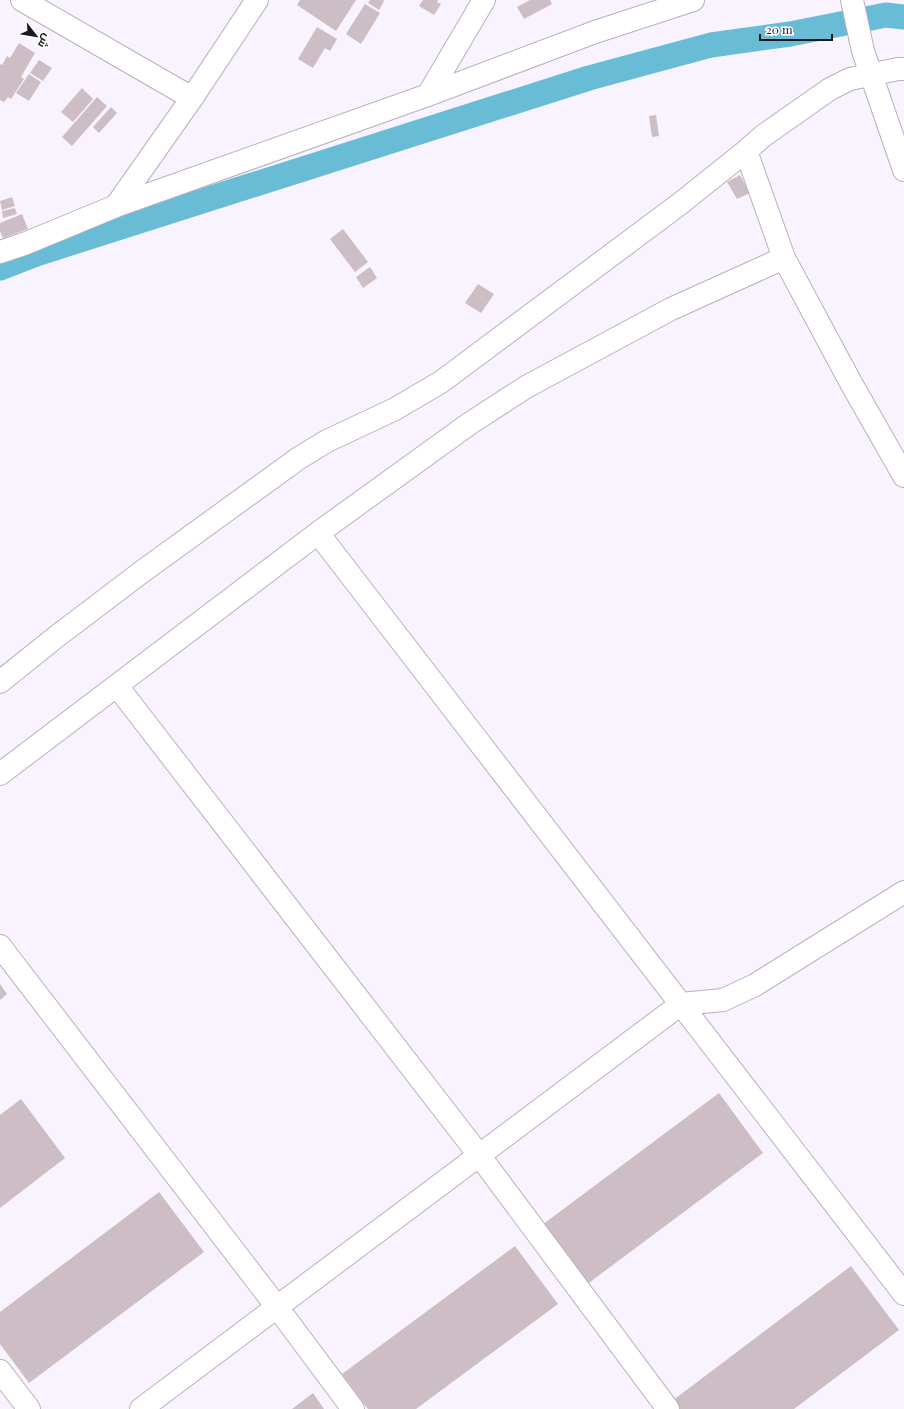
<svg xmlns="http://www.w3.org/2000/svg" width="904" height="1409" font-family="'Playfair Display',Cairo,serif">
<rect width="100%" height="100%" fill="#f8f3fe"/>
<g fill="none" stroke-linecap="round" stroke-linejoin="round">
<path stroke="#69bcd6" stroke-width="25" d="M0,268l36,-14 553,-176 122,-33 79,-11 96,-19 18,2"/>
</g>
<path fill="#cdbec5" d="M300,0h56l-20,31 -39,-26z
M370,0h13l1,1 -5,9 -11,-7z
M423,0h15l-1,2 4,2 -7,11 -15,-9z
M530,0h20l2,4 -28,15 -7,-12z
M365,4l15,9 -19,31 -15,-10z
M317,27l20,12 -7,12 -5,-3 -12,20 -15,-9z
M19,43l16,10 -14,24 3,2 -13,20 -3,-2 -4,5 -4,-2v-36l2,1 5,-9 3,2z
M39,60l13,8 -9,13 -13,-8z
M29,74l12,8 -12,19 -13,-8z
M82,88l11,11 -20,23 -12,-10z
M97,97l10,9 -35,40 -10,-9z
M111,107l6,6 -18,20 -6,-6z
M656,115l3,21 -7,1 -3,-21z
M740,175l10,18 -13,6 -10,-17z
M12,197l3,9 -13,4 -2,-9z
M15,208l2,6 -14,4 -1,-7z
M22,214l6,15 -25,9 -3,-7v-8z
M343,229l25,33 -13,10 -25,-33z
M370,267l7,11 -14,10 -7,-11z
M478,284l16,10 -13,19 -16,-10z
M0,984l7,10 -7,6z
M719,1093l44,60 -177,132 -44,-60z
M21,1099l44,59 -65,50v-93z
M159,1192l45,60 -175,131 -29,-39v-32z
M515,1246l43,58 -142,105h-48l-26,-35z
M851,1266l48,64 -105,79h-116l-6,-8z
M313,1393l11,16h-32z"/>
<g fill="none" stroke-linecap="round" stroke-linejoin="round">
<defs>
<path id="minor" d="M22,0l170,98
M852,0l11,51 41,119
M428,95l56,-95
M746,151l38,107 67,125 53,93
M116,206l76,-108 65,-98
M0,252l24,-8 92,-38 312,-111 167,-63 98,-32
M318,533l586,761
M0,682l56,-45 87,-66 156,-113 28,-17 68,-32 46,-27 240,-179 65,-52 17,-15 67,-47 20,-10 48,-10h6
M117,686l362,469 189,254
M0,774l318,-241 151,-109 57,-37 145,-78 113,-51
M0,946l277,361 76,102
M0,1371l29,38
M141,1409l540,-405 42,-4 32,-15 149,-93"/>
</defs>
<use href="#minor" stroke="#b7b1be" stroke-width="24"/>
<use href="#minor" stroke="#fff" stroke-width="22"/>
</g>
<g transform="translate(36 36) rotate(121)" stroke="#ffffff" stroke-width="3" paint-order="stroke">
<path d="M0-3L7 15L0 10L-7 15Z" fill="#1c191e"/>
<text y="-6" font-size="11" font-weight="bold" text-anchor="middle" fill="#1c191e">ش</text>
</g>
<path d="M760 34v6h72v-6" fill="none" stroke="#1c191e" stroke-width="2"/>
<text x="766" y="34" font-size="12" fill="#1c191e" stroke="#ffffff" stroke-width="3" paint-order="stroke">20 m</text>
</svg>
